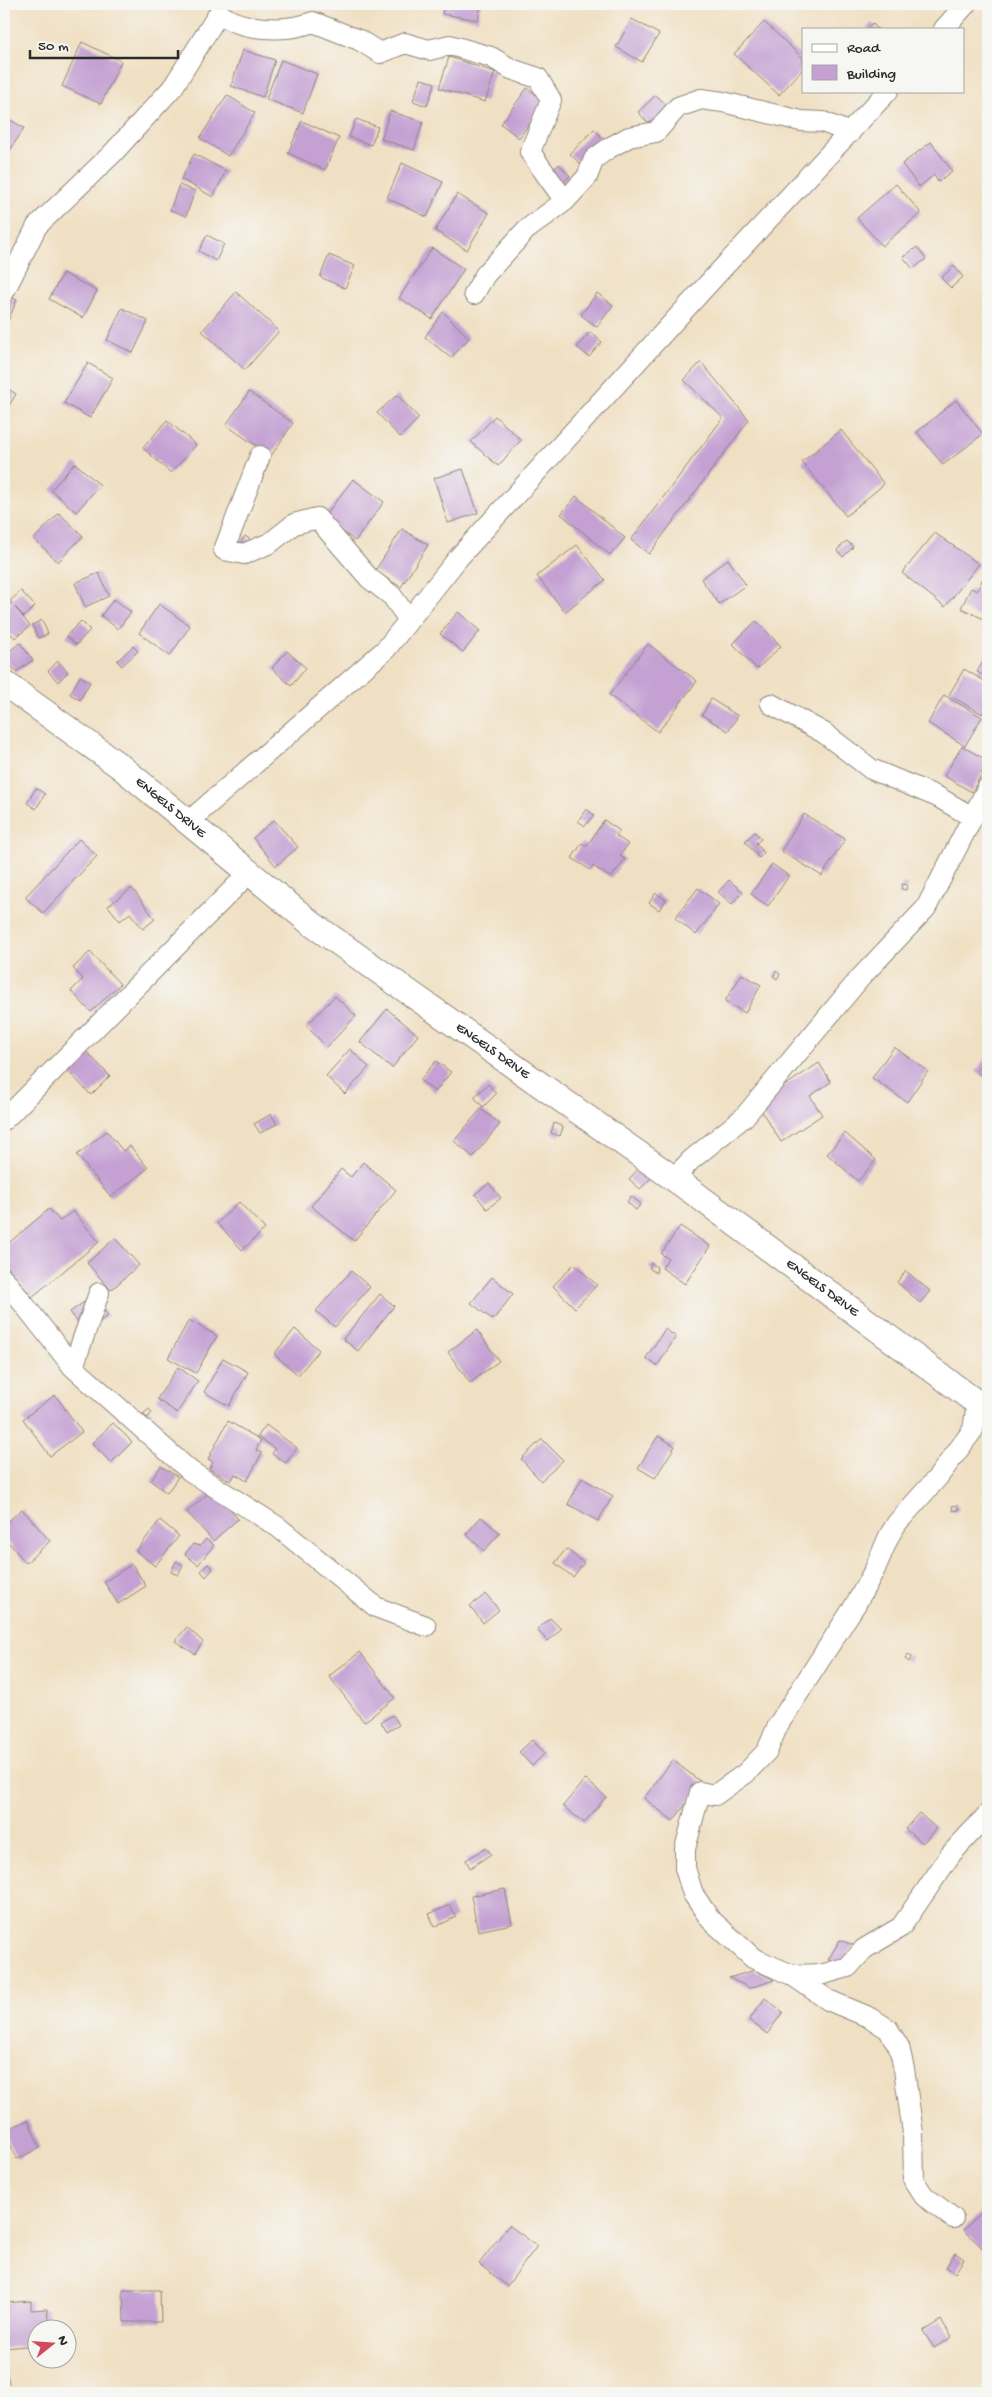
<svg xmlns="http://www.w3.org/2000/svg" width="992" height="2397" font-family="'Gochi Hand',sans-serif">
<rect width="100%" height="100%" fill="#f6f6f2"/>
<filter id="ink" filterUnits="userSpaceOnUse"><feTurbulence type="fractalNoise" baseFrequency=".02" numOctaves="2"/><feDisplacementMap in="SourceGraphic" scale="10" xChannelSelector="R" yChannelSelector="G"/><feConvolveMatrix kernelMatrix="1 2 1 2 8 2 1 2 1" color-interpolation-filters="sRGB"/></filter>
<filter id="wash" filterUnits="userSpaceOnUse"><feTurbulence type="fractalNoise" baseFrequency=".0096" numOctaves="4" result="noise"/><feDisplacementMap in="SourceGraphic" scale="20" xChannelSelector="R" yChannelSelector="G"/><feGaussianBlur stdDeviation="1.12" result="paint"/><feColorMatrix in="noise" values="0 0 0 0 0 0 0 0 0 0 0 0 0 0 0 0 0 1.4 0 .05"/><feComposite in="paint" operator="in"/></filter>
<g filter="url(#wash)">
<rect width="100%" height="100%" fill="#f0e0c3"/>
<g id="blocks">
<path fill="#c4a0d3" d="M444,4h37l-3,16 -36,-6z
M632,19l27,15 -17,28 -26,-15z
M764,22l39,36v11l-24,26 -45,-41z
M872,23l6,6h-12z
M82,42l39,19 -20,43 -39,-18z
M243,50l32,10 -12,37 -32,-11z
M449,57l46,15 -10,30 -46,-14z
M281,60l36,14 -14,39 -37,-14z
M421,79l14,4 -8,23 -14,-5z
M527,88l19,14 -27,36 -18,-14z
M227,95l28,18 -27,43 -28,-18z
M656,95l16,15 -22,15 -12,-13z
M390,111l33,11 -9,28 -33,-11z
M4,116l20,12 -20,32z
M356,119l22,8 -7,18 -22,-8z
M302,121l37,17 -14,32 -37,-17z
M594,129l13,13 -24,24 -13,-12z
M931,142l21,29 -14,11 -4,-7 -15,12 -17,-23z
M194,154l32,17 -13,26 -32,-18z
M402,163l41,19 -16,35 -40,-19z
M559,164l11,12 -17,17 -11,-12z
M896,184l25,29 -39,33 -25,-28z
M179,185l16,6 -9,25 -16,-6z
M457,194l32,19 -22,37 -32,-19z
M207,235l17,9 -8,17 -17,-10z
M917,247l9,12 -13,10 -10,-12z
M432,248l32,21 -32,50 -33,-21z
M329,255l26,11 -10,22 -25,-11z
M954,266l9,11 -12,11 -10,-10z
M63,273l34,18 -14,27 -34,-19z
M236,292l43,39 -34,39 -43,-39z
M597,293l16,12 -16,22 -16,-12z
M4,294l13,6 -13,30z
M122,308l26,13 -15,32 -26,-13z
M443,312l26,26 -18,20 -26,-21z
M590,332l12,10 -13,15 -12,-10z
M701,362l48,58 -100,134 -18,-14 92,-122 -39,-38z
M88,363l25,15 -23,40 -26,-15z
M4,386l12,8 -12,20z
M249,392l44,31 -22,33 -45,-31z
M397,395l22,23 -19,19 -23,-24z
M956,400l27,34 -40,31 -26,-33z
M495,416l26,24 -23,26 -27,-24z
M167,420l29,25 -25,28 -28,-25z
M841,430l43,54 -38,32 -44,-54z
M75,463l25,22 -24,27 -25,-22z
M463,469l15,44 -30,10 -14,-45z
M353,479l31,23 -29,39 -31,-24z
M576,496l49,42 -15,17 -49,-41z
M59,513l24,23 -25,26 -24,-23z
M402,529l26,16 -27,42 -26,-16z
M935,533l44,31 -34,43 -43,-34z
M245,536l8,5 -4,7 -8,-6z
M847,541l6,6 -10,10 -6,-7z
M577,545l28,35 -40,32 -28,-36z
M728,559l18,26 -27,19 -18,-25z
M99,573l10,23 -24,11 -10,-24z
M983,578l5,2v41l-27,-13 10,-20 6,3z
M21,591l14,15 -11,11 -9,-10 15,19 -15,12 -4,-4 -7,6v-30l8,-7 -2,-2z
M114,599l17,13 -13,17 -17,-13z
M159,604l31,22 -20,30 -31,-23z
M458,612l22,19 -17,21 -23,-18z
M42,620l6,14 -10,4 -6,-13z
M81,621l9,9 -14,15 -10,-9z
M756,621l25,25 -24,23 -24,-25z
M20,643l13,17 -17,12 -12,-17z
M648,644l49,37 -39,51 -49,-37z
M133,646l5,5 -16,15 -5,-5z
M287,651l19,17 -15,18 -19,-18z
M988,653v25l-11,-6z
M58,661l10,11 -10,10 -10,-11z
M964,669l24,14v21l-6,10 -33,-19z
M80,676l10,6 -10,18 -10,-6z
M944,695l38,22 -17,29 -37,-23z
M711,699l27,17 -10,15 -26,-16z
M962,746l26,15 -16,31 -28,-16z
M36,788l9,6 -9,15 -9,-6z
M586,809l8,6 -9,11 -7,-5z
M804,814l41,25 -23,37 -41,-25z
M274,820l24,27 -22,19 -23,-28z
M604,820l16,11 -4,5 12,8 -8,12 5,3 -14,19 -18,-12 -3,4 -18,-12 10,-15 5,3z
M755,832l6,7 -5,4 8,10 -5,5 -14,-17z
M79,839l18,17 -54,57 -18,-16z
M772,864l17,12 -21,30 -17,-12z
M729,880l14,12 -11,12 -14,-12z
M902,884l5,1 -1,5 -5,-1z
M132,888l23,31 -12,10 -13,-16 -10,8 -12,-15z
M698,888l21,16 -23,31 -21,-17z
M656,893l10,7 -7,10 -10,-7z
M90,952l30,32 -29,28 -20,-21 12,-12 -10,-11z
M776,971l4,3 -3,5 -4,-3z
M742,974l19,11 -16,28 -20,-12z
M335,996l21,20 -29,31 -21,-21z
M387,1009l31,26 -26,33 -32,-26z
M894,1047l34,24 -21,31 -35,-24z
M84,1049l26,27 -19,19 -26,-27z
M350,1049l19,18 -24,27 -19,-18z
M988,1055v26l-12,-10z
M436,1061l15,11 -16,20 -15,-12z
M819,1063l12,19 -21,14 12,19 -41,27 -24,-38z
M4,1064l7,9 -7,7z
M488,1084l8,10 -13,13 -9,-10z
M481,1109l19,15 -27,33 -19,-16z
M271,1114l6,10 -17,9 -6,-9z
M554,1123l9,4 -3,9 -9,-3z
M107,1131l16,20 7,-5 18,22 -37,29 -34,-42z
M845,1133l31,27 -18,21 -31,-27z
M363,1162l33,28 -42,51 -43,-35 30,-37 10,8z
M641,1166l11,11 -12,12 -11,-10z
M489,1183l12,15 -14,11 -12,-15z
M631,1196l10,8 -5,6 -9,-8z
M239,1202l26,27 -23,21 -25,-27z
M49,1209l11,12 13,-10 26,31 -67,55 -28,-34v-16z
M680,1226l30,20 -25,38 -23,-16 6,-10 -7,-4z
M115,1238l24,27 -28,25 -24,-27z
M651,1263l6,4 -1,6 -7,-5z
M574,1264l23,21 -22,23 -22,-22z
M351,1271l19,16 -35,40 -19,-16z
M906,1271l24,20 -10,12 -23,-21z
M492,1277l21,17 -20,26 -22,-17z
M380,1294l14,12 -36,45 -15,-12z
M94,1295l14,21 -23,16 -15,-20z
M189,1320l28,16 -21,37 -28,-15z
M295,1329l24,21 -21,25 -24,-21z
M665,1329l11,8 -19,29 -11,-8z
M477,1330l22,31 -29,22 -22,-31z
M223,1358l25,14 -19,34 -25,-14z
M178,1367l20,14 -21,32 -20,-14z
M55,1395l27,37 -32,24 -27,-37z
M149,1409l3,4 -5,5 -4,-4z
M228,1421l33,19 -5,10 6,3 -15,28 -12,-7 -4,7 -22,-12 4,-7 -5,-3z
M113,1423l19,19 -21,21 -19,-20z
M266,1425l31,23 -11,15 -14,-9 3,-5 -17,-13z
M658,1436l17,10 -20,32 -17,-10z
M542,1439l21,21 -22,21 -20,-22z
M161,1466l17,11 -11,16 -16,-12z
M582,1478l31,18 -15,25 -30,-17z
M988,1482v10l-4,-2z
M213,1489l25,30 -25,22 -26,-29z
M958,1505l1,5 -6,1 -1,-5z
M22,1509l28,32 -24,22 -22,-26v-12z
M481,1517l19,16 -16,18 -18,-17z
M160,1520l19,16 -24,30 -19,-15z
M206,1539l8,6 -16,20 -13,-11 8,-10 7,2z
M566,1549l18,14 -11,14 -18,-14z
M176,1561l7,4 -5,10 -7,-3z
M132,1564l14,22 -28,18 -14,-22z
M208,1564l5,5 -7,8 -5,-6z
M486,1594l13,16 -16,13 -13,-17z
M550,1618l11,11 -13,12 -11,-11z
M187,1627l16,15 -8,12 -20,-13z
M360,1652l35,46 -31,24 -35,-46z
M908,1654l4,3 -3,5 -4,-3z
M393,1715l6,10 -12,7 -6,-10z
M532,1740l13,13 -13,13 -13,-14z
M673,1760l29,23 -29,38 -29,-23z
M585,1779l21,18 -22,26 -21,-17z
M919,1813l17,15 -13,15 -18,-14z
M486,1848l5,6 -21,14 -4,-8z
M505,1889l7,35 -34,7 -7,-35z
M450,1905l6,12 -21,10 -6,-13z
M840,1940l13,5 -12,21 -13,-6z
M755,1970l19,10 -24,8 -21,-10z
M765,1998l18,14 -16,22 -18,-14z
M28,2120l12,28 -23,11 -13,-28z
M4,2197l5,13 -5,2z
M980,2214l8,8v25l-3,3 -22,-20z
M509,2225l28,21 -30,40 -28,-22z
M955,2253l9,6 -9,14 -9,-6z
M123,2290h37l1,32h-37z
M31,2301v9l16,-1 2,21h-11v15l-34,3v-45z
M941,2320l11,17 -18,11 -11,-17z
M4,2362l5,21 -5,2z"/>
</g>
</g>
<g filter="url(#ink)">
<use href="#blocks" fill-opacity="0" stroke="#8e8677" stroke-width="1"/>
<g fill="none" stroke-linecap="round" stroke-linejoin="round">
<defs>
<path id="minor" d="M944,29l22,-25
M4,292l33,-66 75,-72 61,-67 46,-74c21,18 69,19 94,9l46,18 21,13 25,-10 24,7 21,-5 41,12 20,12 27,9 13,22 -21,52 35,49
M474,294l11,-19 41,-45 39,-29 22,-24 7,-18 15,-11 20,-11 27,-5 22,-25 23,-8 22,3 78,19 22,1 27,11
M260,456l-36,94 20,4 26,-11 24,-19 23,-6 52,60 23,18 17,24
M771,704l53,29 47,36 67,28 34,20
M187,823l199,-174 73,-92 259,-284 170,-182
M4,1120l245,-247
M674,1178l17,-18 53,-43 117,-140 65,-69 62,-121
M4,1279l69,88 117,104 88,56 98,80 50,19
M73,1367l26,-74
M792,1975l32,-1 24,-7 16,-18 37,-22 50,-73 37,-40
M953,2218l-29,-22 -10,-15 -1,-48 -9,-64 -5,-22 -11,-18 -17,-11 -43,-18 -36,-25 -39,-17 -43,-39 -17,-25 -8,-26v-19l15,-57 15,3 31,-22 21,-22 11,-26 79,-123 18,-33 14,-33 8,-13 41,-46 35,-47 4,-27"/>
<g id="tertiary">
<path id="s1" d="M4,683l117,84 191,157 378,266 298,221"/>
</g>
</defs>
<use href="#minor" stroke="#8e8677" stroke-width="22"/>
<use href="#tertiary" stroke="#8e8677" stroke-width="27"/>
<use href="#minor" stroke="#fff" stroke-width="20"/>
<use href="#tertiary" stroke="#fff" stroke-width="25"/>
</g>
</g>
<g text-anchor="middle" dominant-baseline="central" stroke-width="4.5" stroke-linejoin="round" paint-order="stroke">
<g font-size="14" fill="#2b2b2b" stroke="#f6f6f2">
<text stroke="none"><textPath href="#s1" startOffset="208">ENGELS DRIVE</textPath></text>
<text stroke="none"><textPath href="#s1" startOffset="612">ENGELS DRIVE</textPath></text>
<text stroke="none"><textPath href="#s1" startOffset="1018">ENGELS DRIVE</textPath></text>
</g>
</g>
<rect width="992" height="2397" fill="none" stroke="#f6f6f2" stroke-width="20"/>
<rect x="802" y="28" width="162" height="65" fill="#f6f6f2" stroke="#a5a5a2"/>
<rect x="812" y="44" width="25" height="8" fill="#ffffff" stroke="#a5a5a2"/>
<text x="847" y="52" font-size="15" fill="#2b2b2b">Road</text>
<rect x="812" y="65" width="25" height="15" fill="#c4a0d3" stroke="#a5a5a2"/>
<text x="847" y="78" font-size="15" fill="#2b2b2b">Building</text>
<g transform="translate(52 2344) rotate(73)"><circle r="24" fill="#f6f6f2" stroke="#a5a5a2"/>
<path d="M0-4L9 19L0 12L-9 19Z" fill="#d1495b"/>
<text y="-8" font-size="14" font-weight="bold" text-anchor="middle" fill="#2b2b2b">N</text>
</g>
<path d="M30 50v8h148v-8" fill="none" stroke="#2b2b2b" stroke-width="2.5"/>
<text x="38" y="50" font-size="15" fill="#2b2b2b" stroke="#f6f6f2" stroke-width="4" paint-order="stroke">50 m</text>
</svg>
